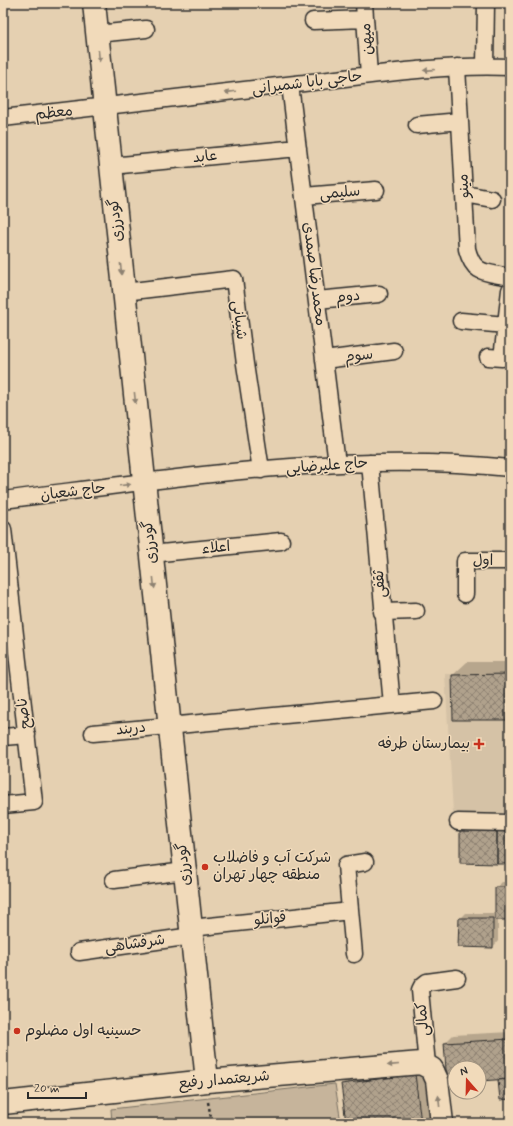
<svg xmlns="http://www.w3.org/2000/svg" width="513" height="1126" font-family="Mynerve,'Playpen Sans Arabic',sans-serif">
<defs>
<pattern id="building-cross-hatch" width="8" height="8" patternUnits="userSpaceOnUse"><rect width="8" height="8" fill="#b0a18c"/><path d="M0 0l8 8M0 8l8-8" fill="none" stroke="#8f8373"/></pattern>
</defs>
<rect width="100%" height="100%" fill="#e5d0b1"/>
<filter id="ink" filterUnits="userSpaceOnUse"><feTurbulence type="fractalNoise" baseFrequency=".025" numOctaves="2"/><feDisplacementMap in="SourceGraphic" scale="8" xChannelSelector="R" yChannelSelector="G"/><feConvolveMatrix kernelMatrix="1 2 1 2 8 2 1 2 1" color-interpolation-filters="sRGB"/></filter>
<g filter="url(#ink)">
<path fill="#d5c2a6" d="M445,674h65v139h-57z"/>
<path fill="#c6b49b" stroke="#787063" d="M335,1084l6,39h-229l-1,-14z"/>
<path fill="#0003" d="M467,662h43v57h-56l-1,-44z
M502,882h8v37h-12v22l-5,6 -33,-29 5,-5h31v-25z
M510,1032v66l-11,-18 2,-2 -22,2v-12h-24v13l-10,-38 8,-8z
M423,1067l7,56h-83l-5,-39 8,-8z"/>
<path fill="url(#building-cross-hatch)" stroke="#2b2b2b" d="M510,674v46h-57l-1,-45z
M460,826l37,1v37l-37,-1z
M497,827h13v37h-13z
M495,887h15v33h-15z
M459,918h34v30l-35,-1z
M510,1039v40l-31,2v-13h-24v14l-8,1 -3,-40z
M415,1074l6,49h-75l-5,-39z
M510,1079v20l-10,1 -2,-20z"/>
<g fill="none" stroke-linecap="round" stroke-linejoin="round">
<defs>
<path id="street" d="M364,3l5,72
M313,21l52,-2
M97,34l49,-5
M485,66l1,-63
M457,67l10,182c7,27 20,23 43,28
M290,85l47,379
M3,118c101,-11 201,-23 301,-35 67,-8 139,-19 206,-16
M417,125l43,-4
M111,166l187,-18
M465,194l27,5
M304,196l72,-6
M124,292l110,-13 11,85 16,106
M317,300l62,-6
M461,321l45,4
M488,357l14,1 8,-68
M324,360l70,-9
M370,463l22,242
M3,500c167,-21 338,-49 507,-32
M3,529l31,273 -31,3
M151,554l130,-13
M465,594v-33h45
M382,612l34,-1
M93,733l341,-32
M3,737l24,-2
M458,822l52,1
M114,880l71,-9
M191,928l159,-17
M79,952l113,-16
M354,954l-8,-89 19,-3
M427,1065l-7,-75 2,-4 5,-4 30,-4"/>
<path id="secondary" d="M94,3l113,1078
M3,1103l204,-22 214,-18 11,6 5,11 5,43"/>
</defs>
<use href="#street" stroke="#2b2b2b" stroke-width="19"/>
<use href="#secondary" stroke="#2b2b2b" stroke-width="25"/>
<path stroke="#2b2b2b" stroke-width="2.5" stroke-dasharray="3 3" stroke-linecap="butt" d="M208,1102l4,21"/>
<use href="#street" stroke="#f1daba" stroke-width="16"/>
<use href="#secondary" stroke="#f1daba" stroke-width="22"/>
</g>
<defs><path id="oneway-solid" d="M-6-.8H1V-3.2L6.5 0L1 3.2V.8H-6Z"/></defs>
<g fill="#8e8272">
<use href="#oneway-solid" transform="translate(99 56) rotate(84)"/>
<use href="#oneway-solid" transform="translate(429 70) rotate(175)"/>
<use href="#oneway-solid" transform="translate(230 92) rotate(173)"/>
<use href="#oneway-solid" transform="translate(121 269) rotate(84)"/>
<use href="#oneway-solid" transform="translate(135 398) rotate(84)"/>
<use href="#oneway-solid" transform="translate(125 485) rotate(-7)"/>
<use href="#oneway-solid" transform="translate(154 583) rotate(84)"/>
<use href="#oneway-solid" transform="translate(393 1065) rotate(175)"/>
<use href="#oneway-solid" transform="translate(439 1101) rotate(-96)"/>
</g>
</g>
<g fill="#c8321e" stroke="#f1daba" stroke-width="1.5">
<path d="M477 738h4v4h4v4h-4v4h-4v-4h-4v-4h4z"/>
<circle cx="205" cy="867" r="4"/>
<circle cx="17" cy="1031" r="4"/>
</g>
<g text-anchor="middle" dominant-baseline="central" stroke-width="3" stroke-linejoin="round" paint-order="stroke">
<g font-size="15" fill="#2b2b2b" stroke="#f1daba">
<text transform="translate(367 39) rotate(-94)">میهن</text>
<text transform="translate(307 83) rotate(-7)">حاجی بابا شمیرانی</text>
<text transform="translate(54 113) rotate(-6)">معظم</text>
<text transform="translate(205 157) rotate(-6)">عابد</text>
<text transform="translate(464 186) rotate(-93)">مینو</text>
<text transform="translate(340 193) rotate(-5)">سلیمی</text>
<text transform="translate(116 220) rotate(-96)">گودرزی</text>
<text transform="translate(314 274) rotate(83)">محمدرضا صمدی</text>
<text transform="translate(348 297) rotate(-6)">دوم</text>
<text transform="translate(239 320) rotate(83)">شیبانی</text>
<text transform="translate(359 356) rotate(-7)">سوم</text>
<text transform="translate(327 466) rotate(-4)">حاج علیرضایی</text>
<text transform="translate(73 492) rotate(-7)">حاج شعبان</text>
<text transform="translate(150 542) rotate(-96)">گودرزی</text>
<text transform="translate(216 548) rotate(-5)">اعلاء</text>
<text transform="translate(483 561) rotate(-1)">اول</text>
<text transform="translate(380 584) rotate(-95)">ثقفی</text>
<text transform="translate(24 713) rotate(-97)">ناصح</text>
<text transform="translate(131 729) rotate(-6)">دربند</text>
<text transform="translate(184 864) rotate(-96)">گودرزی</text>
<text transform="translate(270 919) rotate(-6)">قوانلو</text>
<text transform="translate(135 944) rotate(-8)">شرفشاهی</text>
<text transform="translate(423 1019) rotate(-95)">کمالی</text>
<text transform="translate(224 1080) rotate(-5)">شریعتمدار رفیع</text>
</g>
<g font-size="15" fill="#2b2b2b" stroke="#f1daba" text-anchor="start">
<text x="470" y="744" text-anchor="end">بیمارستان طرفه</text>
<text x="213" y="858">شرکت آب و فاضلاب<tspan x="213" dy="17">منطقه چهار تهران</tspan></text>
<text x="25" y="1031">حسینیه اول مضلوم</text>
</g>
</g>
<rect width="513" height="1126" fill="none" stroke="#f1daba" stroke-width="16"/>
<rect x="8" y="8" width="497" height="1110" fill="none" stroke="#2b2b2b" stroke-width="1.5" filter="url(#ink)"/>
<g transform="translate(467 1080) rotate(340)"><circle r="19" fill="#f1daba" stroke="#a29481"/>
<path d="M0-3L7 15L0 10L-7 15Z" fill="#c8321e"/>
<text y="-6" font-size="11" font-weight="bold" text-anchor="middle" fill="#2b2b2b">N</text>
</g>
<path d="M28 1092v6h58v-6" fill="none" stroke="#2b2b2b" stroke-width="2"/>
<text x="34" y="1092" font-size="12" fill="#2b2b2b" stroke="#f1daba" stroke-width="3" paint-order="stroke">20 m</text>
</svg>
